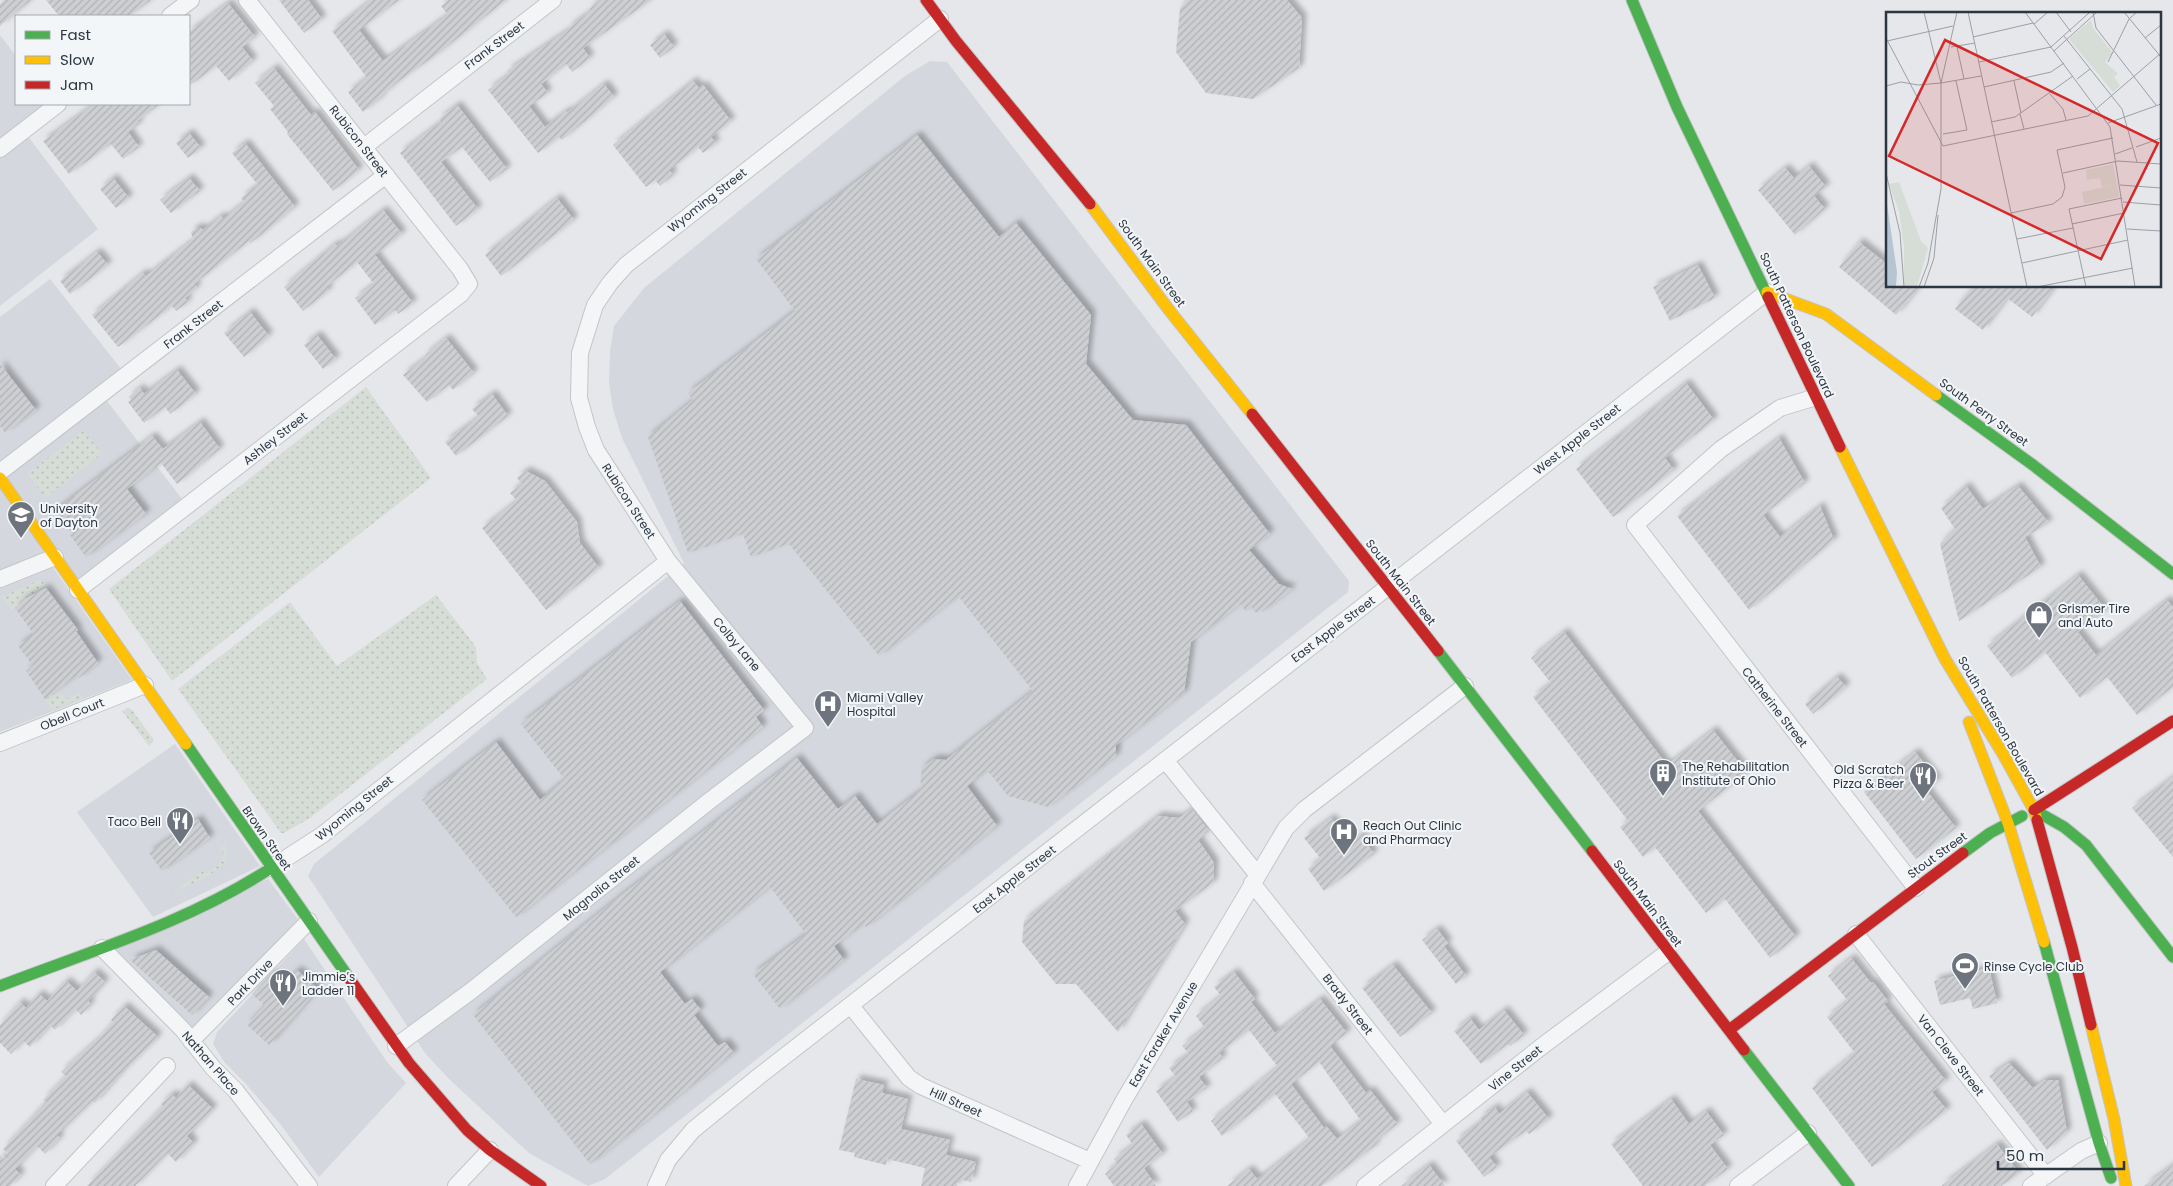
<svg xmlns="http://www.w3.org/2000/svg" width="2173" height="1186" font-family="Poppins,sans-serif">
<defs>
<pattern id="grass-dots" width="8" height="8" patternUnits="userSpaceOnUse" patternTransform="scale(1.25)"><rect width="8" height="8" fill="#d6ddd6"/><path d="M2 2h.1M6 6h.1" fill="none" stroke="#b8beb9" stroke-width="1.8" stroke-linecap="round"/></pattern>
<pattern id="building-hatch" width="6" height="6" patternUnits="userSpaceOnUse" patternTransform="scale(1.25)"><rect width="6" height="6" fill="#cdcfd2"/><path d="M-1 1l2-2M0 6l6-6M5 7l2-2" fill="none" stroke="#b0b2b6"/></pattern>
<filter id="shadow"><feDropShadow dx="4.5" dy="-4.5" stdDeviation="2.5" flood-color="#0004"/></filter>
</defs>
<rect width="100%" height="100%" fill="#e5e7ea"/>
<path fill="#d4d7dd" d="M0,35l16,21v48h28l-44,36z
M930,61l17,1 402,519 -1,11 -743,587 -17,7 -59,-33 -80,-74 -24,-26 -117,-177 6,-12 370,-301 -62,-125 -9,-29 -4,-26 1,-32 4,-25 30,-38 261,-212z
M27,135l71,94 -98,77v-151z
M50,279l72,91 -122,92v-145z
M104,397l78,102 -105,82 -73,-106z
M0,478l50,85 82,117 -132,52z
M175,744l85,122 -107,51 -76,-105z
M268,879l32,43 -106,108 -81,-79z
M304,939l83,123 19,21 -87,94 -38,-52 -35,-41 -21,-21 -12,-19 4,-12z"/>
<path fill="url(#grass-dots)" d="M366,387l65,91 -259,203 -63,-92z
M84,430l18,24 -57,44 -17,-25z
M39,580l8,4 -36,26 -9,-13z
M436,595l40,52 1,16 10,16 -177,139 -26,15h-3l-103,-144 112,-87 47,64z
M59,690l6,9 14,-6 4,5 -31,12 -7,-11z
M128,708l4,2 22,30 -5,6 -27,-35z
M224,842c17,27 -35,42 -53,51l33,-23 2,4 12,-9 6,-10 -3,-7z"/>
<path fill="url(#building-hatch)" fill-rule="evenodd" filter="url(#shadow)" d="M5,0h26l-31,26v-22z
M46,0h105l-21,16h-71z
M279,0h29l14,19 -18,14z
M371,0h28l-40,30 24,31 65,-46 -7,-9 8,-6h57l-67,53 -40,28 -19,16 1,1 -18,14 -15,-20 19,-14 -35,-47z
M601,0h50l-68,48 7,10 -18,14 -6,-8 -25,20 7,9 -19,13 16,21 21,-16 1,2 37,-29 10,13 -52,43 -3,-3 -21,16 -50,-63 22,-16 -3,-3 63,-42 -1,-2 22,-16 -2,-2z
M1188,0h99l15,18 -3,50 -46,31 -47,-6 -30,-41 4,-44z
M228,3l27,34 -13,10 11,14 -24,20 -13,-15 -27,20v-54z
M664,34l10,13 -14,11 -10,-13z
M274,68l37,47 4,-3 44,58 -26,21 -46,-57 1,-2 -18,-23 4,-3 -19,-23z
M693,81l6,7 4,-3 28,36 -20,16 5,6 -13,10 -5,-6 -29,23 4,5 -13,11 -5,-6 -9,7 -33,-42z
M95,104h65l-23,17 2,3 -11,8 11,15 -16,12 -12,-15 -42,30 -26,-33z
M457,105l50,64 -17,13 -28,-35 -21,15 37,47 -22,17 -56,-73 41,-31 -2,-3z
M189,133l12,15 -13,10 -12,-15z
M917,135l82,102 17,-14 75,92 -5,49 47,56 53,5 84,109 -21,16 30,34 13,5 -30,23 -1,-3 -5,4 -4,-6 -6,5 -6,-8 -49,38 -7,51 -68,52v11l-68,51 -40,-11 -21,-26 -20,16 30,40 -131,101 -3,-3 -29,22 10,14 -64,49 -27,-35 53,-40 -36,-47 -110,85 25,32 7,-5 9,11 -7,5 24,31 7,-4 9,11 -144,111 -117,-149 141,-114 183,-143 41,51 17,-13 22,28 43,-33 2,-23 12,-9 12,1 87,-69 -75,-95 -79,60 -90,-112 -38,13 -8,-23 -55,19 -40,-116 45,-37 -5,-7 107,-82 -39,-52z
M245,143l50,64 -44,36 -2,-2 -55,43 3,4 -12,10 3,4 -12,9 -4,-5 -54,41 -26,-32 51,-42 3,3 47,-36 -2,-8 5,-4h5l2,2 18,-14 2,3 22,-17 -4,-4 17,-13 -26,-32z
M1809,166l17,21 -12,9 11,13 -30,26 -37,-45 27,-22 9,10z
M113,178l16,20 -13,10 -16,-19z
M189,178l11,13 -29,22 -11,-13z
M557,198l17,22 -73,56 -16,-21z
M383,210l19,24 -27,21 38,48 -15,11 -3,-4 -20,15 -20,-27 19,-14 -17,-22 -31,25 3,3 -26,21 -19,-24 51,-43 2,2z
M1859,242l28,22v22h33l-24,29 -57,-48z
M97,252l11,13 -38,29 -10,-13z
M1698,265l17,33 -45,23 -17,-34z
M1973,286h82l-23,31 -25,-19 -24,32 -28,-21z
M250,312l19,24 -25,21 -20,-24z
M317,335l19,24 -13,10 -19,-24z
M446,338l28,35 -21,17 -4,-5 -22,17 -24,-27 24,-18 -2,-2z
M0,364l36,46 -31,23 -5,-7z
M177,370l19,24 -26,20 -5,-7 -21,16 -16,-21 3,-2 -2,-3 11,-9 4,6z
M1686,383l28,37 -49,38 9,12 -61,47 -37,-48z
M492,394l16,22 -52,40 -11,-14 34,-25 -7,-8z
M200,422l20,27 -43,35 -16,-21 -34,26 19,25 -60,43 -16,-22 3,-1 -18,-23 97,-75 11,13z
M1779,438l26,45 -42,32 17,22 40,-31 14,34 -85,70 -72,-94z
M526,471l19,10 32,41 3,21 19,25 -53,42 -64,-82 35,-27 -7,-8 12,-9 -5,-6z
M1966,486l17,23 35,-23 31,37 -24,14 16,30 -82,54 -19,-77 15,-15 -14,-21z
M2078,575l28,35 -28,22 18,23 71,-55 6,7v80l-36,28 -30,-38 -27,21 -35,-46 -33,26 -25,-32z
M46,588l32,42 -2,1 22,32 -19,15 -2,-3 -32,24 -19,-28 7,-5 -15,-20 16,-11 -19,-27 7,-5 -1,-2z
M680,601l84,109 -8,7 7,10 -247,190 -94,-117 74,-58 44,58 25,-20 -44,-56z
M1564,632l103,133 46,-35 34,43 -49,38 98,126 -26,21 -45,-59 -19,14 -51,-66 -12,10 -23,-30 8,-6 -95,-124 18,-14 -20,-25z
M1837,677l9,10 -33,27 -8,-10z
M1915,752l23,29 -12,9 30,38 -40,31 -52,-67z
M2173,777v80l-41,-49z
M1192,809l17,22 -11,9 16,23 -1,20 -38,28 10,13 -67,108 -42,-48h-20l-34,-42 2,-21 134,-105 21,2z
M1331,818l19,26 11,-8 13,18 -50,37 -16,-22 13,-10 -17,-21z
M198,819l12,19 -48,33 -13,-18z
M1437,929l11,14 -4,3 22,30 -10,8 -34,-44z
M156,950l53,47 -17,18 -62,-55z
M1851,958l20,25 2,-1 15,19 -4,3 62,77 -14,11 15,18 -75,57 -60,-79 43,-35 -28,-36 21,-16 -20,-25z
M1393,965l39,48 -32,24 -38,-49z
M1989,968l8,35 -24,6 -3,-11 -30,7 -6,-24z
M297,970l21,19 -49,56 -22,-20 18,-19 -13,-12 19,-20 12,11z
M94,972l11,10 -17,19 3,3 -10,11 -6,-6 -20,21 -5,-5 -20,22 -7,-6 -12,13 -11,-11v-18l20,-23 6,6 13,-14 8,7 19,-20 11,10z
M1234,972l21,27 -4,3 24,31 45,-34 27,34 -17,13 36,47 4,-3 27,34 -23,19 2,2 -54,41h-95l22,-17 8,10 53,-40 -35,-45 -53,42 -11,-15 67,-54 -29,-37 -30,23 4,5 -24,19 8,11 -20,14 6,9 -15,11 -22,-31 20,-14 -7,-9 20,-14 -7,-8 23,-18 -9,-12 25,-20 -7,-9zM1319,1062l42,59 -24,18 -11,-13 -2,2 -33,-44z
M124,1006l34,31 -36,35 -27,31 -3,-2 -35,34 3,3 -15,16 -8,-8 -22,23 6,6 -11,11h-10v-31l5,5 5,-5 -7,-6 43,-47 -3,-2 23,-24 -5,-4 37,-33 15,-17 -2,-2z
M1504,1010l20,25 -14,11 -2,-2 -27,20 -27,-33 16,-13 9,12z
M2009,1063l24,25 12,-8h13l9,52 -20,18 -58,-74z
M856,1079l28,6 -2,8 26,6 -7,30 49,11 -4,15 30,7 -5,20 -13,-3 -1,7h-36l4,-18 -38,-9 -1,6 -32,-8 1,-4 -16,-3z
M188,1085l25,24 -26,27 7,7 -18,19 -9,-9 -32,33h-48l76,-80 -2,-2 11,-10 4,4z
M1527,1092l22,27 -20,15 -3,-3 -37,26 8,10 -13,10 -28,-36 26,-20 -2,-3 15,-11 4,7z
M1671,1099l18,25 17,-13 18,24 -14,10 18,24 -23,17h-62l-32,-42z
M1141,1124l22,30 -19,14 12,18h-42l-9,-12 12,-10 -3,-5 19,-14 -7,-10z
M1997,1144l22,29 -18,13h-60z
M1429,1165l16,21h-44z
M2173,1165v21h-29z"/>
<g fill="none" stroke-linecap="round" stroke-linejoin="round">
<defs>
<path id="street" d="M170,16l21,-16
M364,147l189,-147
M0,149l58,-45
M1816,397l-36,11 -59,41 -86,76 281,363
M0,472l386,-297
M0,579l55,-22
M78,590l383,-296 8,-10 -9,-15 -213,-269
M0,743l145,-58
M1165,760l92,114
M271,868l51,-33 346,-274
M1252,883l191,241
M1856,934l190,242
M102,948l81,82 30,38 23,23 73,95
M851,1006l58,72 12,8 169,75
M191,1041l118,-120
M396,1046l75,-55 237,-189 97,-74 -137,-167 -72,-111 -9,-23 -8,-29 1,-45 15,-48 15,-22 16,-18 314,-246
M54,1186l113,-120
M456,1186l34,-36
M656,1186l12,-26 25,-30 65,-53 1009,-785
M1077,1186l47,-86 162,-272 19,-19 160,-123
M1365,1186l176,-139 127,-95
M1738,1186l70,-53
M2031,1186l50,-35 18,-8"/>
<path id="fast" d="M1632,0l45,107 91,190
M1936,395l97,70 140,109
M1438,651l154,200
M186,744l163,234
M2034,810l30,17 22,18 87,112
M1963,853l27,-20 32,-17
M2044,942l55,201 12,35
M0,986c91,-35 189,-64 271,-118
M1744,1050l105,136"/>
<path id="slow" d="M1090,204l79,106 83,104
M1767,292l59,22 110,81
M1840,447l105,212 58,95 31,56 3,10
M0,478l186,266
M1969,722l39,101 36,119
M2091,1025l23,94 12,67"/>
<path id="jam" d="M926,0l30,41 134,163
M1768,297l72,150
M1252,414l186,237
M2034,810l139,-89
M2037,820l35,127 19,78
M1592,851l152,199
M349,978l60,85 58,67 23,20 51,36
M1729,1030l234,-177"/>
</defs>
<use href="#street" stroke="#c3c5c8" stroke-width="18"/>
<use href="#fast" stroke="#c3c5c8" stroke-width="13"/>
<use href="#slow" stroke="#c3c5c8" stroke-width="13"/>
<use href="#jam" stroke="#c3c5c8" stroke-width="13"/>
<use href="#street" stroke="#f4f5f6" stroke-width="16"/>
<use href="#fast" stroke="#4caf50" stroke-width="11"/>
<use href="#slow" stroke="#ffc107" stroke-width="11"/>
<use href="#jam" stroke="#c62828" stroke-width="11"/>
</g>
<defs>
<symbol id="university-pin" viewBox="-11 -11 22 30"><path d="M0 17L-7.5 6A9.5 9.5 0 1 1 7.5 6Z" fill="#6d747d" stroke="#f3f6f8"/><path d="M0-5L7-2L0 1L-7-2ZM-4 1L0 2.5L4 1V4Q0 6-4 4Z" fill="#fff"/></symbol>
<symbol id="shop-pin" viewBox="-11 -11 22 30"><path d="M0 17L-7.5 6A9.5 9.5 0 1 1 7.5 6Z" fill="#6d747d" stroke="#f3f6f8"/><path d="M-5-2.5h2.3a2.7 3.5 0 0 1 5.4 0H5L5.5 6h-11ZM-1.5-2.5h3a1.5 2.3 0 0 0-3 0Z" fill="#fff"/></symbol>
<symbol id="hospital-pin" viewBox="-11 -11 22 30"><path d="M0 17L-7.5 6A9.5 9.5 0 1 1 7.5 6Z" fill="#6d747d" stroke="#f3f6f8"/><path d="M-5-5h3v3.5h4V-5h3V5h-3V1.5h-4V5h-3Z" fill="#fff"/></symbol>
<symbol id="building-pin" viewBox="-11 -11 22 30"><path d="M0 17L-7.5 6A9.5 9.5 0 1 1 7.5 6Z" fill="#6d747d" stroke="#f3f6f8"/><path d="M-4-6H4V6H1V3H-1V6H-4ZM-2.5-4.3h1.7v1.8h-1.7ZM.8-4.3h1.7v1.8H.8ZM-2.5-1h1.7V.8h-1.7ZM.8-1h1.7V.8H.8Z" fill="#fff"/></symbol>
<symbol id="restaurant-pin" viewBox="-11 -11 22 30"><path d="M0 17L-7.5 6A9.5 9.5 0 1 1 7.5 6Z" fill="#6d747d" stroke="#f3f6f8"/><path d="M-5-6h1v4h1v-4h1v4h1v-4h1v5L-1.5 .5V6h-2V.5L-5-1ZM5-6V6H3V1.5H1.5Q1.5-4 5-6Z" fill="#fff"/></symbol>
<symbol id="stadium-pin" viewBox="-11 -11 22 30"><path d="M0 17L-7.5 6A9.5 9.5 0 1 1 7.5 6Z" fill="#6d747d" stroke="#f3f6f8"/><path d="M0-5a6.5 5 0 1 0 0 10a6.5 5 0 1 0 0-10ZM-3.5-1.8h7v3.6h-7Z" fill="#fff"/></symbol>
</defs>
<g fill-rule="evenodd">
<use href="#university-pin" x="5" y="499" width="32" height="43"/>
<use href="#shop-pin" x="2023" y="599" width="32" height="43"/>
<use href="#hospital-pin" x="812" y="688" width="32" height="43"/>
<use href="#building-pin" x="1647" y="757" width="32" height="43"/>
<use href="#restaurant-pin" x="1907" y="760" width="32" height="43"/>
<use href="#restaurant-pin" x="164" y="805" width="32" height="43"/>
<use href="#hospital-pin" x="1328" y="816" width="32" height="43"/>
<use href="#stadium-pin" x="1949" y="950" width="32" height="43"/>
<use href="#restaurant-pin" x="267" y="967" width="32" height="43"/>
</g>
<g text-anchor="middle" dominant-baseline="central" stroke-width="4" stroke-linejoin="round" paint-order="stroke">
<g font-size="12" fill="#2c3643" stroke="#f3f6f8">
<text transform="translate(494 45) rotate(-37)">Frank Street</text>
<text transform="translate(359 141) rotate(52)">Rubicon Street</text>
<text transform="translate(707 200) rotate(-38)">Wyoming Street</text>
<text transform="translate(1152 263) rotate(54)">South Main Street</text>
<text transform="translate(193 324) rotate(-38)">Frank Street</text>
<text transform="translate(1797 325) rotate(65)">South Patterson Boulevard</text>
<text transform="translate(1984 412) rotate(36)">South Perry Street</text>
<text transform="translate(275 438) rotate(-38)">Ashley Street</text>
<text transform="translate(1577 439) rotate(-38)">West Apple Street</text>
<text transform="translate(629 501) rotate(57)">Rubicon Street</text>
<text transform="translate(1401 582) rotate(52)">South Main Street</text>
<text transform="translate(1333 629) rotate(-37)">East Apple Street</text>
<text transform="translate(737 644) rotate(50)">Colby Lane</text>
<text transform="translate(1775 707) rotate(52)">Catherine Street</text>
<text transform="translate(72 714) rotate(-22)">Obell Court</text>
<text transform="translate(2001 726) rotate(60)">South Patterson Boulevard</text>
<text transform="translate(354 808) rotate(-39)">Wyoming Street</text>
<text transform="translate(267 838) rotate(55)">Brown Street</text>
<text transform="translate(1937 855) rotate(-36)">Stout Street</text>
<text transform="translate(1014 879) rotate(-38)">East Apple Street</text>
<text transform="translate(601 888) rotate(-39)">Magnolia Street</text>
<text transform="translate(1648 903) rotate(53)">South Main Street</text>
<text transform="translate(250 982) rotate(-46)">Park Drive</text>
<text transform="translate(1348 1004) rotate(52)">Brady Street</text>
<text transform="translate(1163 1034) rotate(-59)">East Foraker Avenue</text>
<text transform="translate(1951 1055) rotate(52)">Van Cleve Street</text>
<text transform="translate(211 1063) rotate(49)">Nathan Place</text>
<text transform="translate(1515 1068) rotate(-39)">Vine Street</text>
<text transform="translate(956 1102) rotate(24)">Hill Street</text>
</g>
<g font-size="12" fill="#2c3643" stroke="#f3f6f8" text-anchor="start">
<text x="40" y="508">University<tspan x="40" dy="14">of Dayton</tspan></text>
<text x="2058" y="608">Grismer Tire<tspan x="2058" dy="14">and Auto</tspan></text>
<text x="847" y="697">Miami Valley<tspan x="847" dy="14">Hospital</tspan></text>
<text x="1682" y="766">The Rehabilitation<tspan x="1682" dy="14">Institute of Ohio</tspan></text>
<text x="1904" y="769" text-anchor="end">Old Scratch<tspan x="1904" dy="14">Pizza &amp; Beer</tspan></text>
<text x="161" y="821" text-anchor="end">Taco Bell</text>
<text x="1363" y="825">Reach Out Clinic<tspan x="1363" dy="14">and Pharmacy</tspan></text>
<text x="1984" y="966">Rinse Cycle Club</text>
<text x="302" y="976">Jimmie’s<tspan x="302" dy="14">Ladder 11</tspan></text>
</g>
</g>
<g transform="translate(1886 12)">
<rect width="275" height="275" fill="#e5e7ea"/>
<path d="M205,8l2,8 20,25 -8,9 13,12 -4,3 6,9 -7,6 -39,-47 16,-14 -5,-6zM227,152l4,20 -15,3 -2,-9 -13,2 -1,-10zM13,170l22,59 7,7 -11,39h-13v-40l-5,-36 -10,-27zM231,172l2,13 -35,7 -2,-12z" fill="#d6ddd6"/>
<path d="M199,13l5,6 -16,14 -5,-6z" fill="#d6ddd6"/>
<path d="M0,185l11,75 -1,15h-10z" fill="#b5c5d4"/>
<path fill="none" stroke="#9ba0a7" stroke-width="1" d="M38,0l17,71M82,0l59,275M139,0l85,115 25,160M170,0l15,20M207,0l3,16 60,77M238,0l37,45M148,12l14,-12M178,24l58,73 15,53M87,25l60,-14M0,26l57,108 145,-30 73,-63M259,26l16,-13M1,29l66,-15M65,35l24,-4M71,35l7,32M168,39l43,-39M93,50l72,-15 39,-35M222,50l21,-43 8,-7M191,67l13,-10M128,69l7,32M55,71l40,-7M0,74l15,-4 17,3 23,-2M98,75l67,-15 13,-9M164,82l13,15 3,11M134,102l4,15M105,110l24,-5 58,-41M222,111l53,-19M57,122l24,-4 -11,-49M250,135l25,-9M229,142l17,-6M0,161l14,60 4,54M177,161l55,-12 43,3M234,173l41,3M237,190l38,3M125,201l42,-9 9,-7 3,-10 -8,-37 56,-12M186,212l52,-11M241,217l34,2M131,227l56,-11M136,251l106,-23M33,275l9,-24 13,-74v-106l16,-71M38,275l10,-29 4,-43M151,275l96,-19M200,275l-17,-78 53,-11"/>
<path fill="#d62828" fill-opacity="0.15" stroke="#d62828" stroke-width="2.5" d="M59,28l213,103 -57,116 -212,-103z"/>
<rect width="275" height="275" fill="none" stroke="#2c3643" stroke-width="2.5"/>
</g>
<rect x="15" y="15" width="175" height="90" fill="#f3f6f8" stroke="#a3a9b0"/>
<rect x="25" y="31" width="25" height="8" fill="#4caf50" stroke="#a3a9b0"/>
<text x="60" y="40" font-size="15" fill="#2c3643">Fast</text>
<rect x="25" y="56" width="25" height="8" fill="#ffc107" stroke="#a3a9b0"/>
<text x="60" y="65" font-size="15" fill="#2c3643">Slow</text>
<rect x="25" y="81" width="25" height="8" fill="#c62828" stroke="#a3a9b0"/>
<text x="60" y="90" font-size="15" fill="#2c3643">Jam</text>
<path d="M1998 1161v8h126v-8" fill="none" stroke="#2c3643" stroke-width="2.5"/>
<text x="2006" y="1161" font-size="15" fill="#2c3643" stroke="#f3f6f8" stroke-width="4" paint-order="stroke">50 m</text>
</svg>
